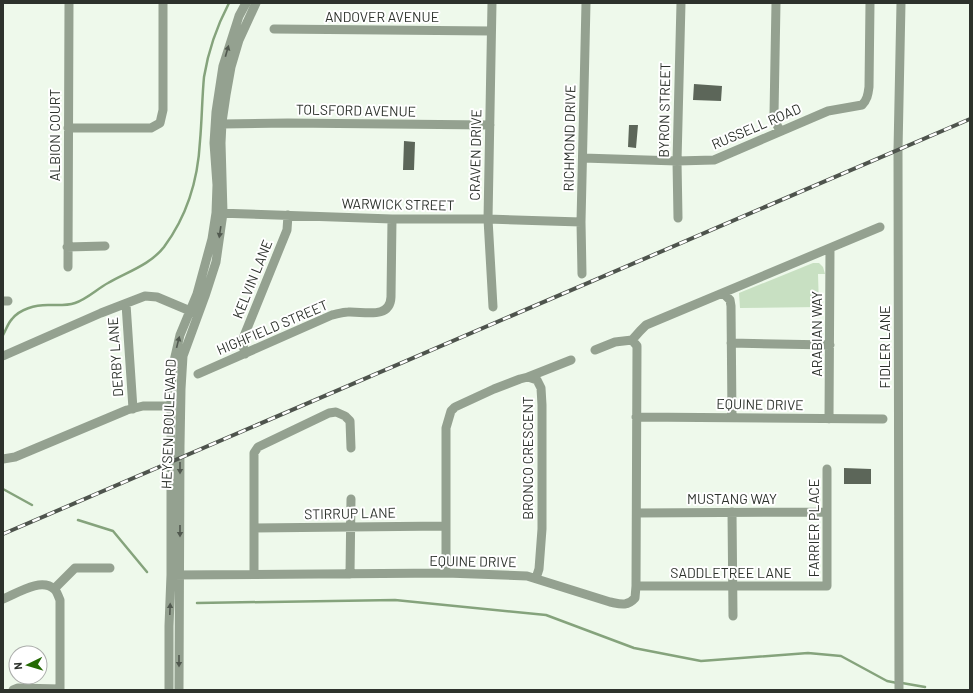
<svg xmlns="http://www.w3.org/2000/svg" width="973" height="693" font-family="Barlow,sans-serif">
<rect width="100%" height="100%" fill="#eef9eb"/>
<path fill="#c8e0c2" d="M813,263h6l4,4 2,7h-7l1,33 -79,1 -1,-15z"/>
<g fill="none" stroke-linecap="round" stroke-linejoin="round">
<path stroke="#85a37c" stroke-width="2.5" d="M3,335c3,-5 5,-12 9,-16 8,-10 23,-14 36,-14 8,0 18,1 27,-2 12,-4 22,-14 33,-20 19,-11 42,-18 56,-36 23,-31 34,-67 36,-106 2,-22 2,-43 4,-64 4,-25 13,-51 25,-74
M3,489l29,16
M78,520l35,11 34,41
M197,603l198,-3 151,15 88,33 67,13 107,-8 33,3 46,25 10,2
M902,683l23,4"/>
</g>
<path fill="#5c6659" d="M694,84l28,2 -1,15 -28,-1z
M629,125h9l-2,23 -8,-1z
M404,141l11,1 -1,28h-11z
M844,468l27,1v15h-27z"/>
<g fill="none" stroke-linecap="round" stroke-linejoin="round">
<path stroke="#94a190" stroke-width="9" d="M492,3l-4,216 5,88
M776,3l-2,111 2,9 4,8
M274,29l217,2
M222,124l66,-1 202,2
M68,128h83l9,-5 3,-13v-107
M583,158l94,3 37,-1 114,-49 34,-6c5,-5 6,-10 7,-18l1,-84
M217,213l175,6h96l93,3
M678,218l-1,-57 4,-158
M67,247l38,-1
M68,267l1,-264
M582,274l-1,-52 5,-219
M724,294l6,6 1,6 1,111
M3,301h5
M126,304l7,105
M731,343l99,2
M595,350l20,-8 17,-2 8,-9 6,-6 234,-98
M245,354l-3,-13 45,-111 1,-15
M3,356l98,-43 44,-17 12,1 38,16
M198,374l134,-59c5,-1 11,-3 16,-3 15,-1 42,8 43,-15l1,-78
M528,377l43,-17
M636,417l247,2
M829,419l1,-170
M3,459l12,-2 112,-47 16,-4h28
M732,512l1,104
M637,513l190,-1
M254,528l192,-2
M446,573v-145l5,-17 4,-4 39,-18 26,-10 8,-2 9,3 4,8 1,17v124l-3,40 -3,9
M254,574v-121l4,-6 71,-34 7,-1 9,4 5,5 1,27
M350,574l1,-75
M171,575l275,-2 81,3 83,26c10,2 17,5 25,-4l1,-12 1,-240 -5,-6
M636,586h191v-117
M54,589l21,-21h35
M3,599c13,-5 38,-22 51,-10 3,2 4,7 6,11v90
M13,690l5,-2 42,1
M169,690v-64l2,-51v-188l3,-26 6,-26 17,-41 15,-55 4,-26 1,-28 -3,-42 2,-31 7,-46 16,-50 7,-13
M179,690l1,-244 1,-57 2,-33 22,-60 11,-34 7,-49 -2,-70 1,-21 4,-27 5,-28 8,-27 17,-37
M899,690l-1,-540 3,-147"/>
<defs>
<path id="rail" d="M3,534l967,-415"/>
</defs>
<use href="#rail" stroke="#4e544d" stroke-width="4"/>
<use href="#rail" stroke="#fff" stroke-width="2.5" stroke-dasharray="8" stroke-linecap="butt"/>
</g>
<defs><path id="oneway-solid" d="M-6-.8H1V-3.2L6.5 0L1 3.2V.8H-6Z"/></defs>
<g fill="#51594f">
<use href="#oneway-solid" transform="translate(227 51) rotate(-74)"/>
<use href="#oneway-solid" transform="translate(220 232) rotate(98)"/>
<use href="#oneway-solid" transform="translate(178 342) rotate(-76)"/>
<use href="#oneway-solid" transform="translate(180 468) rotate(90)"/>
<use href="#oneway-solid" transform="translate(180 531) rotate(90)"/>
<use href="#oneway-solid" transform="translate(170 609) rotate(-88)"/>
<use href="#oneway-solid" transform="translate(179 661) rotate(90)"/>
</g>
<g text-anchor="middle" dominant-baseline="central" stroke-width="4" stroke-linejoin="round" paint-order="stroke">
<g font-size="14" fill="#2d322c" stroke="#fff">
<text x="382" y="16">ANDOVER AVENUE</text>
<text transform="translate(356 110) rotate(1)">TOLSFORD AVENUE</text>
<text transform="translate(664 110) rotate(-89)">BYRON STREET</text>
<text transform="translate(756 126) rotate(-23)">RUSSELL ROAD</text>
<text transform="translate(54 135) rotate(-90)">ALBION COURT</text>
<text transform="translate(569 138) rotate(-89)">RICHMOND DRIVE</text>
<text transform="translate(475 155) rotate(-89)">CRAVEN DRIVE</text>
<text transform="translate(398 204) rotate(1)">WARWICK STREET</text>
<text transform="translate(252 279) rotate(-68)">KELVIN LANE</text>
<text transform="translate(272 327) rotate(-23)">HIGHFIELD STREET</text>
<text transform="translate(816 334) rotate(-90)">ARABIAN WAY</text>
<text transform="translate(884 347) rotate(-90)">FIDLER LANE</text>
<text transform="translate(115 357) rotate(-94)">DERBY LANE</text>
<text transform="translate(760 404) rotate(1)">EQUINE DRIVE</text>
<text transform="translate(168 424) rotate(-88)">HEYSEN BOULEVARD</text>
<text transform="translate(527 458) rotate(-90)">BRONCO CRESCENT</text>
<text x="732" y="498">MUSTANG WAY</text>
<text transform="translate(350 513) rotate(-1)">STIRRUP LANE</text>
<text transform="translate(813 528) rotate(-90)">FARRIER PLACE</text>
<text transform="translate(473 561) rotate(1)">EQUINE DRIVE</text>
<text x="731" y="572">SADDLETREE LANE</text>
</g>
</g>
<rect width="973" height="693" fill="none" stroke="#2d322c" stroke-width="8"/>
<g transform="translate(28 665) rotate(265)"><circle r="19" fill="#ffffff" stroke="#abadab"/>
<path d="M0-3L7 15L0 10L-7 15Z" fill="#246a03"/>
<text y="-6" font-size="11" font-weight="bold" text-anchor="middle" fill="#2d322c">N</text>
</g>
</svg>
